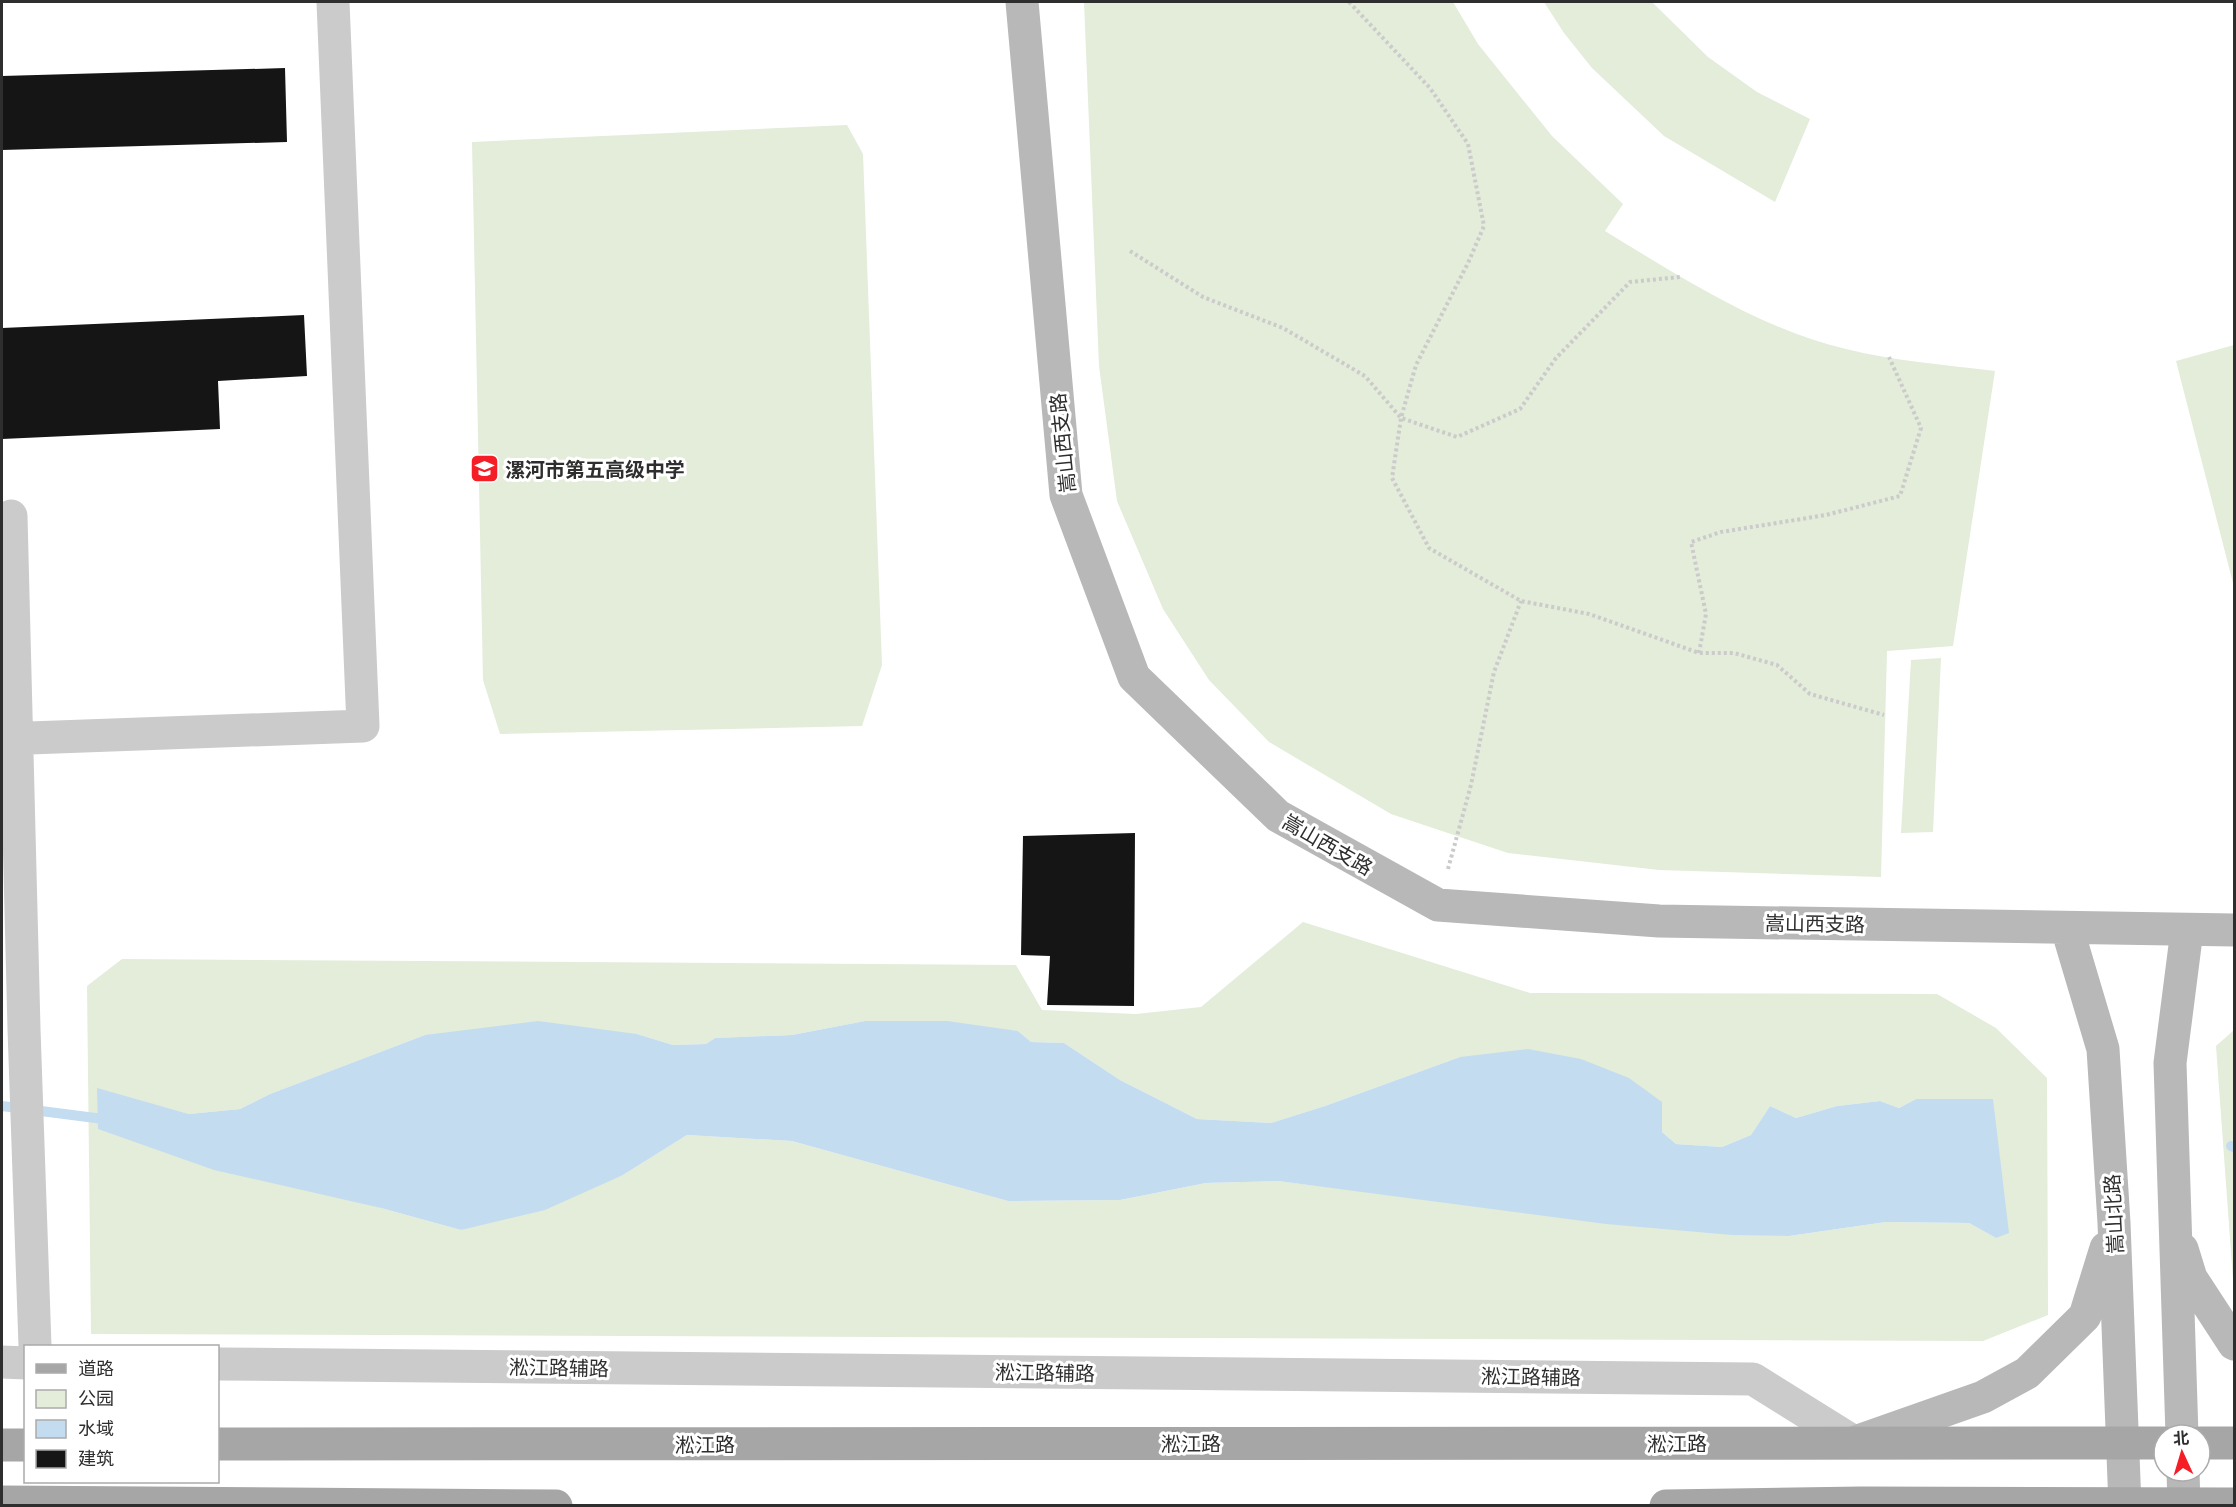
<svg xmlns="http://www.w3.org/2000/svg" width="2236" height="1507" font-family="Barlow,'Noto Sans SC',sans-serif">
<rect width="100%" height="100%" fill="#fff"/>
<path fill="#e3edda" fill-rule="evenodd" d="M1084,2h369l25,42 74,92 71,68 -18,27c74,45 155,98 241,118 49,12 100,16 149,22l-42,275 -66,5 -6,226 -222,-7 -151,-17 -117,-39 -122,-72 -60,-62 -46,-71 -46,-108 -18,-135z
M1544,2h108l56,55 49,35 53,27 -35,83 -111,-66 -72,-68 -28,-35z
M847,125l16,29 19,511 -20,61 -362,8 -17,-54 -11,-538z
M2234,345v242l-58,-226z
M1941,658l-8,174 -32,1 10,-173z
M1303,922l227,71 407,1 59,34 51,50 1,237 -65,26 -1892,-7 -4,-348 35,-27 894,6 26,45 94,4 65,-7zM865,1021l153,10 13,11 33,1 56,37 77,39 74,4 54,-17 135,-49 202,75 14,12 46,3 29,-12 19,-29 26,12 41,-12 43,-5 19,7 17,-9 80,139 -27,-15 -83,-1 -97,14 -350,-35 -161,-20 -72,2 -86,17 -112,1 -216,-60 -105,-6 -64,40 -162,55 -80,-22 -284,-119 92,25 51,-5 30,-15 155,-59 212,-1 36,11 33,-1 9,-6 77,-3z
M2234,1030v251l-1,-1 -17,-234z"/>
<path fill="#c4dcef" d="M538,1021l99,13 36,11 33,-1 9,-6 77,-3 73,-14h82l71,10 13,11 33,1 56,37 77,39 74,4 54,-17 135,-49 68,-8 53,10 48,19 33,24v30l14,12 46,3 29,-12 19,-29 26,12 41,-12 43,-5 19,7 17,-9h77l16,134 -13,5 -27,-15 -83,-1 -97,14 -57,-1 -126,-11 -328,-43 -72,2 -86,17 -112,1 -216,-60 -105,-6 -64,40 -78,35 -84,20 -80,-22 -167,-38 -116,-41 -1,-41 92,26 51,-5 30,-15 155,-59z"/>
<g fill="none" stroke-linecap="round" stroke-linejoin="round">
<path stroke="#c4dcef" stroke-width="10" d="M2,1106l109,14
M2231,1146l3,1"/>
</g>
<path fill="#151515" d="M285,68l2,74 -285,8v-74z
M304,315l3,61 -89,5 2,48 -218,10v-111z
M1135,833l-1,173 -87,-1 3,-49 -29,-1 2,-119z"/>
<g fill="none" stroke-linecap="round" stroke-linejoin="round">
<path stroke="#cbcbcb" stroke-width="4" stroke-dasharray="3 3" stroke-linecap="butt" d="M1349,2l81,86 38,56 16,82 -16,37 -52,102 -15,53 -9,60 37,70 92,53 68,13 110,39h35l43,12 33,29 74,21
M1130,251l73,46 80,31 82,48 36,42 56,19 63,-28 36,-51 74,-76 50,-5
M1699,653l7,-39 -15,-72 30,-10 105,-17 74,-19 21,-68 -32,-71
M1448,869l23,-84 23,-113 27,-71"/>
<path stroke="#cbcbcb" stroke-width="33" d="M11,516l13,513 11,317
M2,739l361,-13 -30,-724
M2,1362l24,1
M218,1364l1535,15 101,63"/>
<path stroke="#b8b8b8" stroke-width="33" d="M1022,2l44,493 68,182 144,139 160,89 221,16 575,9
M2067,928l36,121 11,174 11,283
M2182,1249l9,29 43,66
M2182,1435l-12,-372 17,-133
M1858,1441l125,-44 44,-24 58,-57 21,-68
M2183,1471l1,35"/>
<path stroke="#a6a6a6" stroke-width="33" d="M2200,1443h34
M218,1444l1946,-1
M2,1445h24
M2,1502l554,4
M1666,1506l195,-3 373,1"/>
</g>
<defs>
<symbol id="school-square" viewBox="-11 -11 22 22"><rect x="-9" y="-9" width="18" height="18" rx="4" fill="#f61e26" stroke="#fff"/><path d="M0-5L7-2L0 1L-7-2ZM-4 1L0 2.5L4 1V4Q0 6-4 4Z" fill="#fff"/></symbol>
</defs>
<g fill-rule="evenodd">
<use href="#school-square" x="468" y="452" width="33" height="33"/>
</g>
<g text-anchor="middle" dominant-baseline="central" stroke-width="6" stroke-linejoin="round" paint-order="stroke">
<g font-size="20" fill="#2e2e2e" stroke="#fff">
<text transform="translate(1062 443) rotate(-96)">嵩山西支路</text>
<text transform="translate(1328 844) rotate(30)">嵩山西支路</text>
<text transform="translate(1815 923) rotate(1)">嵩山西支路</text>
<text transform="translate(2113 1214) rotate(-93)">嵩山北路</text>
<text transform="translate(559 1367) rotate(1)">淞江路辅路</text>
<text transform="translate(1045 1372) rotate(1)">淞江路辅路</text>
<text transform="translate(1531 1376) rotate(1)">淞江路辅路</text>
<text x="1191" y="1443">淞江路</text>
<text x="1677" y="1443">淞江路</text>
<text x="705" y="1444">淞江路</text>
</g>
<g font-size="20" font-weight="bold" fill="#2e2e2e" stroke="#fff" text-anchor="start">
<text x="505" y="469">漯河市第五高级中学</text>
</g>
</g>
<rect width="2236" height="1507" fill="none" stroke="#2e2e2e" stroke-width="6"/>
<rect x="24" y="1345" width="195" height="138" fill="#ffffff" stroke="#ababab" stroke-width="1.5"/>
<rect x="36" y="1364" width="30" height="9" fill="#a6a6a6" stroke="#ababab" stroke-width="1.5"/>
<text x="78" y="1375" font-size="18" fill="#2e2e2e">道路</text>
<rect x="36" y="1390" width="30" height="18" fill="#e3edda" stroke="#ababab" stroke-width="1.5"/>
<text x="78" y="1405" font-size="18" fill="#2e2e2e">公园</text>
<rect x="36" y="1420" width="30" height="18" fill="#c4dcef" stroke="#ababab" stroke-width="1.5"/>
<text x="78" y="1435" font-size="18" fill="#2e2e2e">水域</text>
<rect x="36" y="1450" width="30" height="18" fill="#151515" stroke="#ababab" stroke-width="1.5"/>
<text x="78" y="1465" font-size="18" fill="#2e2e2e">建筑</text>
<g transform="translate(2182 1453) rotate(356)"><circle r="28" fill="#ffffff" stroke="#ababab" stroke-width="1.5"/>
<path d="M0-4.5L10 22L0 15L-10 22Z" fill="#f61e26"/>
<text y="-9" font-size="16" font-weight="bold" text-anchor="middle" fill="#2e2e2e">北</text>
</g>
</svg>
